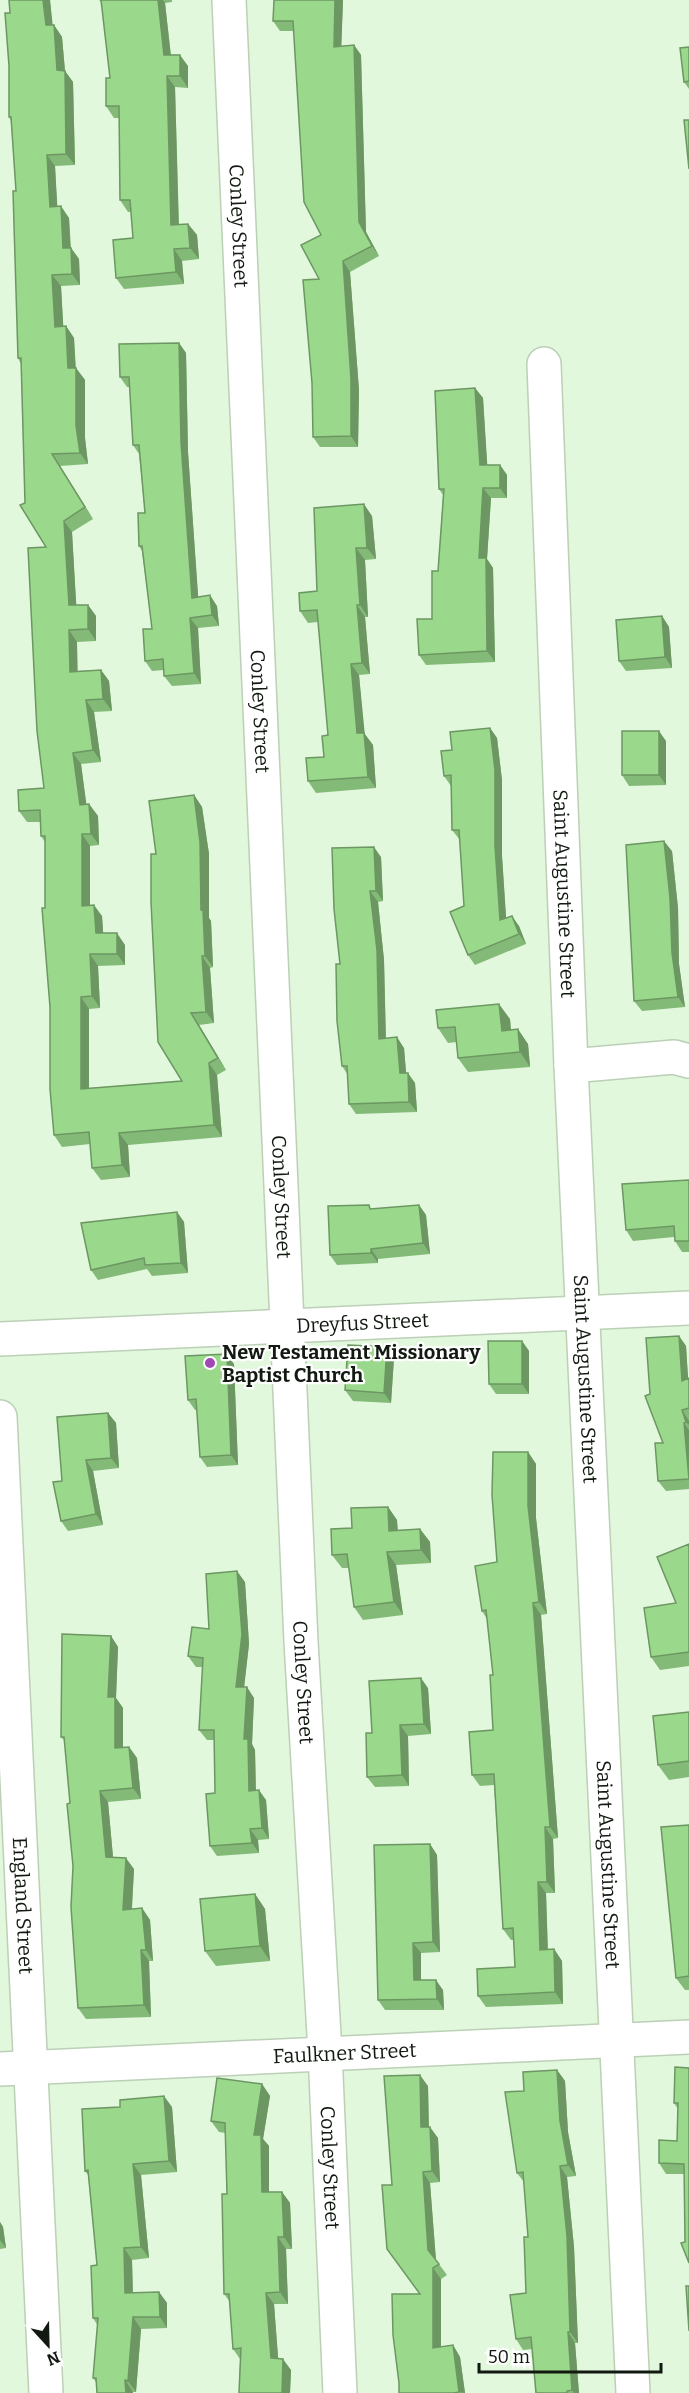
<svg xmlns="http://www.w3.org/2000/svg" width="689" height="2393" font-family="Bitter,serif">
<rect width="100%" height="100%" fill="#e2f8dd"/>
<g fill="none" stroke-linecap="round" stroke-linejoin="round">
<defs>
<g id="minor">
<path id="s1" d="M229,0l72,1642 24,410 15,341"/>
<path id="s2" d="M544,364l27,702 62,1327"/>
<path d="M571,1066l103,-9 15,4"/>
<path id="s3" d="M0,1339l689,-31"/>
<path id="s4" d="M0,1417l46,976"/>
<path id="s5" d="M0,2069l689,-32"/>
</g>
</defs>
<use href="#minor" stroke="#bbd0b6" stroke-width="36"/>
<use href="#minor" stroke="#fff" stroke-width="33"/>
</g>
<path fill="#84ba78" d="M9,0h41l2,25h2l8,12 3,34 8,11 2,83 -20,1 2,40 12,12 2,30 8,11 1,26 -19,1 2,40h3l8,12 2,30 9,12v58l3,26 -28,2 33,53 -21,13 4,73h12l8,11v25l-19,1v29l24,-1 8,11 3,30 -18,1 7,50 -20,2 5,40h3l9,12 1,29 -9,1v59l12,11 1,17 22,12v20l-27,1 2,42 -11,1v79l93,-7 -26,-227 38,-59 8,12 7,47v64l2,3 2,46 -3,1 4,55 -15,2 27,45 -9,5 5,62 -94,8 2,32 -29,3 -9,-12 -2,-24 -28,3 -8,-12 -4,-128 -5,-99v-66l-4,-6 -1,-14h-13l-8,-11 25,-23 2,-241 -21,-44 -4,-139 -3,-6 -2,-167 -5,-70 -2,-4 1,-104z
M99,0h73v2l-7,1 6,52 17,11v22l-13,-1 4,138 9,-1 9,11 2,24 -17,2 2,23 -60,5 -8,-11 17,-40 -2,-26h-3l-8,-12 -1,-82h-5l-8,-12 4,-28 -8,-75z
M274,0h69l-2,46 13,-1 7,10 5,177 13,24 -29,16 9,118 -1,57h-38l-7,-10 8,-202 -27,-204h-14l-7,-10z
M689,47v42l-5,-7z
M179,343l7,10 2,99 10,145 19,9 2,20 -21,2 3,56 -29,2 -8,-10v-6l-12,1 -7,-10 7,-32 -10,-78 -3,-5 6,-33 -6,-59 -6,-9 -3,-58h-3l-7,-10z
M475,388l8,10 4,67h13l7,10v23h-16l-4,61 6,9 2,94 -69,3 -7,-10 13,-36 6,-48 5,-76 -4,-6z
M372,516l4,43 -11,1 3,57h-3l5,57 -11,1 5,58 9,12 3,43 -60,5 -8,-12 16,-24 4,-22 -10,-113 -10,1 -8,-12 17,-20z
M662,616l7,11 3,41 -46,3 -7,-10z
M490,728l7,10 5,42v76l4,62 13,8 7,18 -51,21 -7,-10 -8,-115 -8,-10 -1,-44 -7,-10 8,-26z
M666,741v44l-37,1 -7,-11z
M672,851l6,57 1,56 6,43 -43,4 -8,-10z
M381,857l2,44 -5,1 6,58 2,78 18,10 2,25 9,10 2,29 -61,2 -7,-10 -1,-29 -6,-9 -2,-102z
M510,1019l1,11 17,14 2,23 -62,5 -10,-14 -1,-16 -9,1 -10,-15z
M689,1180v72h-7l-7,-11 -1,-4 -41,4 -7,-11z
M419,1205l7,10 4,39 -52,5v4l-41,2 -7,-10 43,-46z
M177,1212l7,10 4,51 -36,3 -5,-7 -49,11 -7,-10z
M679,1336l7,10 2,33 1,-1v111l-23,2 -8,-10 5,-38 -13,-49z
M522,1341l7,10v43h-33l-7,-10z
M387,1347l7,11 -3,45 -38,-2 -8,-11z
M234,1364l4,101 -31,2 -7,-10 -3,-47h-2l-7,-10z
M108,1413l8,10 3,45 -26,3 10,54 -35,6 -7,-10 1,-40z
M528,1452l8,12v54l11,96 -6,1 17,223 -5,1 2,54h-9l2,56h6l8,12 1,43 -77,3 -8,-11 37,-29 -1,-27h-3l-8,-11 -9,-144 -14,1 -8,-11 21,-45v-55l-6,-56 -5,-8 15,-49z
M388,1507l9,13 1,10 22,-1 10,13 1,21 -35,2 7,50 -40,5 -9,-13 -5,-39h-7l-10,-13 20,-27z
M689,1544v122l-29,4 -9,-13 25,-54z
M245,1582l4,62 -5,43 10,11 -2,46 3,6 1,40 10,10 3,39 -11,1 1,13 -42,3 -7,-10 5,-53 -1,-53h-7l-8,-10 4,-63h-7l-8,-11z
M111,1636l7,11 -2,51 7,10v39h6l8,11 4,41 -33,3 5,55 21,12 -2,41 10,-2 8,12 3,41h-4l2,56 -65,2 -8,-11 -5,-142 -3,-63 -5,-62 -4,-4z
M428,1688l3,46 -23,2 1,50 -34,1 -8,-10 5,-44z
M689,1712v65l-20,3 -11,-15z
M689,1825v165h-4l-9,-12z
M430,1844l7,11 3,97 -19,1v27l22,10 1,20h-59l-7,-10z
M255,1894l10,15 5,52 -54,5 -11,-15z
M689,2068l-4,174 -1,-68h-18l-7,-11 18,-22 1,-32 -4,-6z
M557,2070l8,11 3,51 8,44 -9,1 7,70 4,96h-3l4,50h-43l-4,-44 -9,1 -7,-11 10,-46 2,-56 -4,-55 -7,-9 7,-82z
M262,2084l8,12 -7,43 6,7v46h13l8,11 2,46h-6l2,55h-14l4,54 13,12 -1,23h-51l1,-34 -7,-10 -3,-47 -6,-8 3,-100 -1,-61 -7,-1 -8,-11z
M428,2086l1,41 9,11 2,44 -10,1 6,77 11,15 -6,4v68l12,-2 7,12 5,36h-66l21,-99 -28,-109z
M172,2107l5,65 -36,3 8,83 -17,2 1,32h26l8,11v25l-26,1 -5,63h-3v1h-36l-1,-11 -3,-4 5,-52 -5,-8 4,-53 -9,-90 -3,-4z
M0,2222l3,5 3,21 -6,1z"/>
<path fill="#6c9762" d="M43,0h7l4,37 -8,-12z
M158,0h5l2,3 7,64 -8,-12z
M335,0h8l-2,57 -7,-10z
M54,25l8,12 3,34 8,11 2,83 -9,-11 -9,-84z
M354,45l7,10 5,177 13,24 -7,-10 -13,-24z
M180,55l8,11v22l-8,-12z
M167,76l8,11 4,150 -8,-12z
M47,155l8,11 3,52 -8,-11z
M61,206l8,12 2,42 -8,-12z
M188,224l9,11 2,24 -9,-11z
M71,248l8,11 1,26 -8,-11z
M174,249l8,12 2,23 -8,-12z
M343,261l7,11 9,118 -1,57 -7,-11z
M52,275l9,11 3,52 -9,-11z
M66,326l8,12 2,42 -8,-12z
M179,343l7,10 2,99 11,156 -7,-10 -11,-156z
M76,368l9,12v58l3,26 -8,-11 -4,-27z
M475,388l8,10 5,78 -8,-11z
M52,454l8,12 33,53 -8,-12z
M500,465l7,10v23l-7,-10z
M483,488l8,10 -4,61 6,9 2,94 -8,-11 -8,-93z
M364,504l8,12 4,43 -9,-11z
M64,521l8,11 5,85 -8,-12z
M356,548l9,12 3,57 -8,-12z
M210,595l7,11 2,20 -7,-11z
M88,605l8,11v25l-8,-12z
M357,605l8,12 5,57 -8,-11z
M662,616l7,11 3,41 -7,-11z
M190,618l8,10 3,56 -7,-11z
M69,630l8,12 1,41 -8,-11z
M351,664l8,11 6,61 -1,-3 9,12 3,43 -8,-11 -11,-44z
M101,670l8,11 3,30 -9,-12z
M86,700l8,12 7,50 -8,-12z
M490,728l7,10 5,42v76l5,75 -7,-11 -5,-74z
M659,731l7,10v44l-7,-10z
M73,753l8,11 7,52 -8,-11z
M194,795l8,12 7,47v64l2,3 2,46 -8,-11 -4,-46z
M89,804l9,12 1,29 -8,-11z
M82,834l8,12v71l-8,-11z
M664,841l8,10 6,57 1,56 6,43 -7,-10 -6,-44z
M374,847l7,10 2,44 -7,-10z
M370,891l8,11 6,58 2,89 -7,-10z
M94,905l8,11 2,29 -8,-12z
M512,916l7,10 7,18 -7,-10z
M117,933l8,12v20l-8,-11z
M90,954l8,12 2,42 -8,-12z
M202,956l8,12 4,55 -8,-11z
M81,997l8,12v91l-8,-11z
M499,1004l11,15 2,27 -10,-15z
M191,1013l8,12 27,45 -8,-12z
M518,1029l10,15 2,23 -10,-15z
M397,1037l7,11 3,35 -7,-10z
M209,1063l8,12 5,62 -8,-12z
M408,1073l7,10 2,29 -8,-10z
M119,1133l9,12 2,32 -8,-12z
M419,1205l7,10 4,39 -7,-11z
M177,1212l7,10 4,51 -7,-10z
M371,1249l7,10v4l-7,-10z
M679,1336l7,10 3,46 -7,-11z
M522,1341l7,10v43l-7,-10z
M387,1347l7,11 -3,45 -7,-10z
M227,1354l7,10 4,101 -7,-10z
M682,1410l7,11v4l-3,-3z
M108,1413l8,10 3,45 -8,-10z
M684,1423l5,7v49z
M528,1452l8,12v54l11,96 -8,-12 -11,-96z
M86,1460l7,11 10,54 -7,-11z
M388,1507l9,13 1,24 -9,-13z
M420,1529l10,13 1,21 -10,-13z
M387,1552l9,13 7,50 -9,-13z
M237,1571l8,11 4,62 -6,53 -7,-10z
M533,1603l8,12 17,223 -8,-11z
M111,1636l7,11 -2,51 7,10v51l-8,-11 -7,-51z
M421,1678l7,10 3,46 -7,-10z
M247,1687l7,11 -2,46 3,6 1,51 -7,-10 -5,-52z
M400,1725l8,11 1,50 -7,-11z
M129,1747l8,11 4,41 -8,-11z
M259,1790l7,10 3,39 -7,-11z
M100,1791l8,11 6,66 -8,-11z
M545,1827l8,12 2,54 -8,-11z
M250,1829l8,11 1,13 -7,-10z
M430,1844l7,11 3,97 -7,-10z
M126,1858l8,11 -3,52 -8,-11z
M538,1882l8,11 2,68 -8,-11z
M255,1894l10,15 5,52 -10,-15z
M142,1908l8,12 3,41 -7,-11z
M413,1943l8,10v38l-7,-11z
M554,1949l8,12 1,43 -8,-12z
M141,1950l8,11 2,56 -7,-12z
M436,1980l7,10 1,20 -7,-11z
M557,2070l8,11 3,51 8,44 -8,-11 -8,-44z
M420,2075l8,11 1,53 -8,-12z
M262,2084l8,12 -7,43 6,7v58l-7,-12 -8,-57z
M164,2096l8,11 5,65 -8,-11z
M430,2127l8,11 2,44 -8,-11z
M133,2164l8,11 8,83 -8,-11z
M560,2166l7,11 7,70 4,96 -8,-11z
M423,2172l7,11 6,78 -8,-11z
M282,2192l8,11 2,46 -8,-12z
M0,2222l3,5 3,21 -6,-8z
M278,2237l8,12 2,55 -8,-12z
M124,2248l8,12 1,44 -8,-11z
M433,2268l8,11v80l-8,-11z
M159,2292l8,11v25l-7,-11z
M266,2293l8,11 5,65 -8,-11z
M133,2317l8,12 -5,63 -8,-11z
M568,2332l7,11 4,50h-5l-2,-3z
M453,2345l7,12 5,36 -6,-1z
M283,2359l8,11 -1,23h-8z
M125,2380l8,12v1h-7z"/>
<path fill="#9ad88c" stroke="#6c9762" stroke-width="1.5" d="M9,0h34l3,25h8l3,45 8,1 1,83 -19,1 3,52 11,-1 2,42h8l1,26 -20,1 3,52 11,-1 2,42h8v58l4,27 -28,1 33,53 -21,14 5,84h19v24l-19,1 1,42 31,-2 2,29 -17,1 7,50 -20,3 7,52 9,-1 2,30h-9v72l12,-1 2,28h21v21h-27l2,42 -11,1v92l101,-8 -24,-39 -7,-140v-48h5l-7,-53 45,-6 6,47 1,68h2l2,46h-3l4,56 -15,1 27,45 -9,5 5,62 -95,8 3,32 -30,3 -3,-36 -35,3 -4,-46v-82l-8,-99h3v-72h-4l-1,-26 -21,1 -1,-21 26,-2 -7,-57 -9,-183 18,-1 -26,-42 5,-2 -4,-145h-3l-5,-167h3l-5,-74h-2v-51l-4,-53h5z
M101,0h57l6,55h16v21h-13l4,149 17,-1 2,24 -16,1 2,23 -60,6 -3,-38 20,-2 -3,-38h-10l-1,-94h-13v-28h4z
M274,0h61l-1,47 20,-2 5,177 13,24 -29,15 8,118v57l-38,1 -1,-54 -9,-103 16,-1 -18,-34 20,-10 -17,-33 -11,-181h-20z
M689,47v34l-5,1 -4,-34z
M684,120h5v49z
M179,343l2,99 11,156 18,-3 2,20 -22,3 4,55 -30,3 -1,-17 -18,2 -2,-32h9l-10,-83h-3l-1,-33h7l-6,-68h-6l-4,-68h-9l-1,-33z
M475,388l5,77h20v23h-17l-4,70h7l1,93 -68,4 -2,-36h15v-48h6l6,-82h-5l-4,-98z
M364,504l3,44h-11l4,57h-3l5,58 -11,1 6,69h7l4,44 -60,4 -2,-23 18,-1 -2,-21 6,-1 -11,-125 -17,1 -1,-18 18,-2 -3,-83z
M662,616l3,41 -46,4 -3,-41z
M490,728l5,42v76l5,74 12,-4 7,18 -51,21 -18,-43 14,-6 -5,-76h-7l-1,-55 -7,1 -3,-25 11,-1 -2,-18z
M622,731h37v44h-37z
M664,841l6,57 2,55 6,44 -44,4 -8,-156z
M374,847l2,44h-6l7,59 2,89 18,-2 3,36h8l1,29 -60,2 -2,-38h-5l-5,-45 -1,-57h4l-6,-55 -2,-61z
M499,1004l3,27 16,-2 2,23 -62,6 -3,-31 -17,1 -2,-18z
M689,1180v61h-14l-1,-15 -48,4 -4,-46z
M369,1205l1,4 49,-4 4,38 -52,6v4l-41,2 -2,-49z
M177,1212l4,51 -36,2 -1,-7 -53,12 -10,-47z
M679,1336l3,45 7,-3v30l-7,2 4,12 -2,1 5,56 -31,2 -3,-38h8l-18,-47 5,-2 -4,-56z
M488,1341h34v43h-33z
M348,1345l39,2 -3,46 -39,-3z
M227,1354l4,101 -31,2 -4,-58 -8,1 -3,-44z
M108,1413l3,45 -25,2 10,54 -35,7 -8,-39 9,-1 -5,-64z
M493,1452h35v54l11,96 -6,1 17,224h-5l2,55h-9l2,68 14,-1 1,43 -77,4 -1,-27 38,-2 -2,-39 -10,1 -9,-155 -22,1 -3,-43 24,-2 -3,-55h3l-7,-65 -4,1 -7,-45 22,-4 -5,-67z
M388,1507l1,24 31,-2 1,21 -34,2 7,50 -40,5 -7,-53 -15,1 -1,-26 21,-1 -1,-20z
M689,1544v108l-38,5 -7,-49 32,-5 -19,-46z
M237,1571l5,63 -6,53h11l-3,52h4l1,52 10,-1 3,38 -12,1 2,14 -42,3 -4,-52 9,-1 -1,-63h-15l4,-72 -15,-2 4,-29 17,2 -3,-55z
M62,1634l49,2 -3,61h7v51l14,-1 4,41 -33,3 6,66 20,1 -3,52 19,-2 4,42h-5l3,55 -66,3 -7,-101 2,-41 -6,-62 3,-1 -6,-66h-3z
M421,1678l3,46 -24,1 2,50 -35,2 -1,-44h6l-3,-52z
M689,1712v49l-31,4 -5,-49z
M689,1825v151l-13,2 -15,-151z
M430,1844l3,98 -20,1 1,37h22l1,19 -59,1 -4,-155z
M255,1894l5,52 -55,5 -5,-52z
M675,2067l14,1v195l-8,-20 4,-1 -1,-78 -25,-1v-23l18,1 1,-38h-4z
M557,2070l3,51 8,44 -8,1 7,70 3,96h-2l4,58 -5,1v2h-31l-5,-56 -15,2 -6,-44 16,-2 -2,-56h4l-5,-65 -6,1 -12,-81 19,-1 -1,-19z
M420,2075l1,52h9l2,44 -9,1 5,78 11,14 -6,4v80l20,-3 6,47 -5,1h-55v-10l-6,-48 -1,-41h28l-33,-45 -5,-64h10l-8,-109z
M217,2078l45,6 -8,51h7l1,57h20l2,45h-6l2,55 -14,1 5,65 12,1 -1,34h-43l2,-45 -8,1 -4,-55h-5l-2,-100h5l-2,-71 -14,-2z
M164,2096l5,65 -36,3 8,83 -17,1 1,45 34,-1 1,25h-27l-5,64 -3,-1 1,13h-29l-1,-15h-3l5,-60h-5l-2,-52 6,-1 -9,-95 -3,1 -3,-62 38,-2v-7z
M686,2286h3v45z"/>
<circle fill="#a048b4" stroke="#fefefe" stroke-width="2" cx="210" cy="1363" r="6"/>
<g text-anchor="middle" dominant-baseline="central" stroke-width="4.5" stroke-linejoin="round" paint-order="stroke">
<g font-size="20" fill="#111910" stroke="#fefefe">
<text stroke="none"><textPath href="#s1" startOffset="226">Conley Street</textPath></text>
<text stroke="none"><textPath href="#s1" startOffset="712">Conley Street</textPath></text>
<text stroke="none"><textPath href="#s2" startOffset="530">Saint Augustine Street</textPath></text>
<text stroke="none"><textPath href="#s1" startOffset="1198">Conley Street</textPath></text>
<text stroke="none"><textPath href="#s3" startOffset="363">Dreyfus Street</textPath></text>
<text stroke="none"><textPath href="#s2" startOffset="1016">Saint Augustine Street</textPath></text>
<text stroke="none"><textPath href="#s1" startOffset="1684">Conley Street</textPath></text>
<text stroke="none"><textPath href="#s2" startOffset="1502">Saint Augustine Street</textPath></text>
<text stroke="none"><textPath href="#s4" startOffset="489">England Street</textPath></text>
<text stroke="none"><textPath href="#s5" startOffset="345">Faulkner Street</textPath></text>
<text stroke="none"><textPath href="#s1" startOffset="2170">Conley Street</textPath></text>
</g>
<g font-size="20" font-weight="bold" fill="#111910" stroke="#fefefe" text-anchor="start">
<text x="222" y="1352">New Testament Missionary<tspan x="222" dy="23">Baptist Church</tspan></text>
</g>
</g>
<g transform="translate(48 2345) rotate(158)" stroke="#fefefe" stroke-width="4.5" paint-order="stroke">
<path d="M0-4.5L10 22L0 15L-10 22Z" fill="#111910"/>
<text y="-9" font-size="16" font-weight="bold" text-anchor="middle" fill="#111910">N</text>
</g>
<path d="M479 2363v9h182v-9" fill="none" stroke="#111910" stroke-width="3"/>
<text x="488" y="2363" font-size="18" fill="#111910" stroke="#fefefe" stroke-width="4.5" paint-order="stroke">50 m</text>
</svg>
